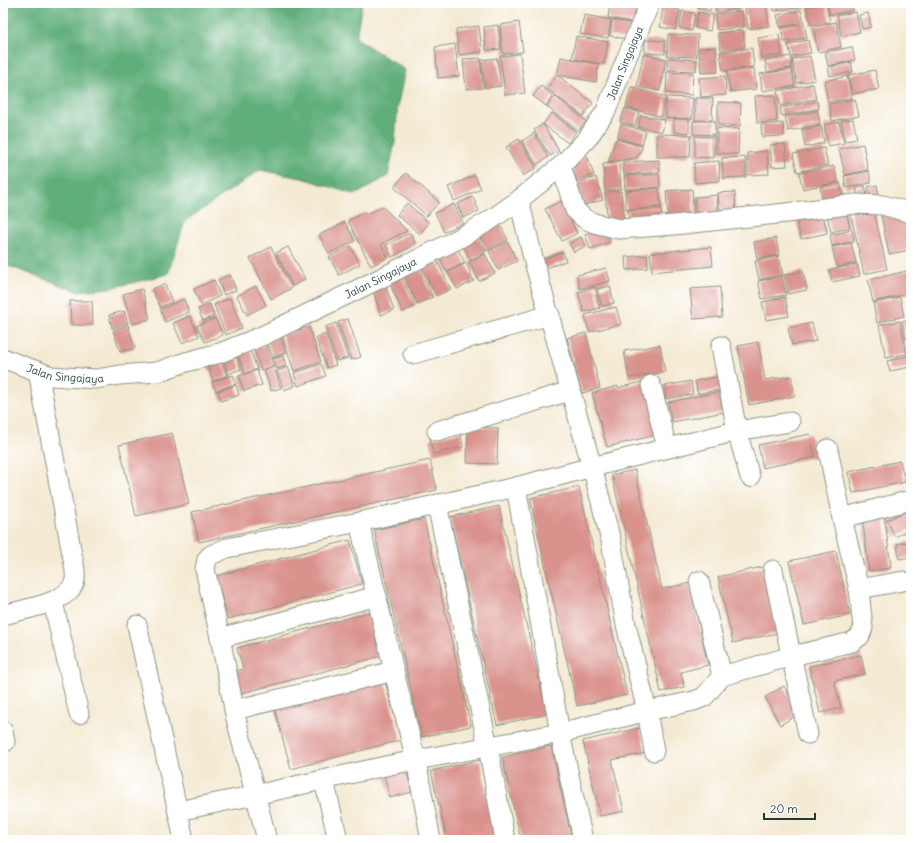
<svg xmlns="http://www.w3.org/2000/svg" width="914" height="843" font-family="Delius,sans-serif">
<rect width="100%" height="100%" fill="#fff"/>
<filter id="ink" filterUnits="userSpaceOnUse"><feTurbulence type="fractalNoise" baseFrequency=".025" numOctaves="2"/><feDisplacementMap in="SourceGraphic" scale="8" xChannelSelector="R" yChannelSelector="G"/><feConvolveMatrix kernelMatrix="1 2 1 2 8 2 1 2 1" color-interpolation-filters="sRGB"/></filter>
<filter id="wash" filterUnits="userSpaceOnUse"><feTurbulence type="fractalNoise" baseFrequency=".012" numOctaves="4" result="noise"/><feDisplacementMap in="SourceGraphic" scale="16" xChannelSelector="R" yChannelSelector="G"/><feGaussianBlur stdDeviation="0.9" result="paint"/><feColorMatrix in="noise" values="0 0 0 0 0 0 0 0 0 0 0 0 0 0 0 0 0 1.4 0 .05"/><feComposite in="paint" operator="in"/></filter>
<g filter="url(#wash)">
<rect width="100%" height="100%" fill="#f4ead3"/>
<path fill="#60af7a" stroke="#407657" d="M3,3h359l-6,35 49,32 -7,34 -3,38 -7,34 -33,19 -49,-16 -46,-9 -75,51 -17,53 -57,14 -34,3 -74,-27z"/>
<g id="blocks">
<path fill="#da928c" d="M610,3h30l-3,20 -29,-5z
M668,3h17l-1,4 -16,-3z
M699,3h12l-1,8 -12,-2z
M715,3h24l1,6 -24,3z
M773,3h28l1,5 -28,3z
M826,3l4,19 -19,3 -4,-18z
M832,3h20l1,7 -23,5 -2,-11z
M766,5l3,21 -21,3 -3,-22z
M663,7l17,3 -4,20 -16,-3z
M801,10l6,28 -23,4 -3,-14 18,-4 -19,3 -3,-12z
M682,11l13,2 -3,18 -13,-3z
M742,11l2,16 -27,3 -2,-16z
M698,12l15,2 -3,17 -15,-3z
M856,12l4,20 -19,4 -4,-21z
M868,13l3,14 -9,2 -3,-14z
M584,15l27,5 -3,18 -28,-4z
M612,20l18,3 -3,16 -17,-3z
M519,22l4,30 -20,2 -3,-29z
M836,22l5,25 -23,5 -5,-25z
M498,25l3,24 -15,1 -2,-23z
M479,26l3,26 -23,3 -3,-26z
M743,30l2,17 -24,3 -3,-17z
M668,34l30,1 -1,22 -30,-1z
M779,35l3,20 -21,3 -3,-20z
M576,36l32,6 -4,22 -32,-5z
M645,40l20,1v13l-20,-1z
M808,40l3,13 -20,4 1,11 -25,4 -2,-12 26,-4 -3,-12z
M455,44l4,32 -21,2 -3,-31z
M716,47l2,25 -17,1 -2,-25z
M852,47l3,13 -27,6 -3,-14z
M752,48l2,19 -31,4 -3,-19z
M520,54l5,39 -20,2 -5,-39z
M643,54l23,5 -6,32 -23,-4z
M810,56l5,24 -18,3 -5,-24z
M561,57l38,7 -3,18 -39,-7z
M480,58l3,30 -17,1 -3,-30z
M497,58l4,28 -16,2 -4,-28z
M668,58l29,2 -1,11 -29,-1z
M851,62l2,10 -23,4 -2,-9z
M754,68l2,21 -26,3 -3,-21z
M792,69l3,17 -33,5 -2,-17z
M875,70l4,19 -27,5 -4,-19z
M667,72l26,1 -1,22 -26,-2z
M557,75l36,28 -10,13 -36,-27z
M725,76l1,19 -25,2 -2,-19z
M847,76l5,22 -24,4 -4,-21z
M813,84l3,15 -36,7 -3,-15z
M541,86l12,10 -7,10 -13,-10z
M631,87l35,10 -5,20 -35,-10z
M775,95l2,26 -20,2 -2,-27z
M555,96l31,25 -8,10 -31,-24z
M666,97l27,1 -1,21 -26,-1z
M695,98h18l-1,22h-17z
M855,99l4,17 -27,5 -3,-17z
M817,101l2,8 -37,7 -2,-8z
M718,102l23,1 -1,23 -22,-1z
M625,108l14,4 -4,14 -15,-4z
M818,111l2,14 -32,6 -3,-14z
M552,113l24,19 -8,11 -25,-19 16,27 -9,5 -16,-26 9,-6z
M641,115l24,5 -3,12 -24,-5z
M674,119h15v14l-15,-1z
M853,119l4,20 -12,2 -4,-20z
M693,121h22v14l-22,-1z
M839,122l5,21 -16,3 -4,-21z
M783,123l1,13 -22,1 -1,-13z
M621,124l25,7 -4,14 -25,-7z
M821,126l3,17 -19,4 -3,-17z
M717,128l22,1 -1,25 -21,-1z
M534,133l14,24 -12,8 -14,-24z
M657,134l34,1 -1,22h-33z
M695,136l20,1 -1,21 -19,-1z
M519,139l17,29 -13,8 -17,-29z
M616,139l27,7 -6,12 -29,4z
M785,144l2,22 -15,1 -2,-22z
M863,144l5,26 -23,5 -6,-26z
M824,148l4,17 -31,7 -4,-18z
M767,151l2,23 -21,1 -1,-22z
M587,156l7,19 -17,6 -7,-19z
M745,157l1,20 -23,1 -1,-20z
M659,160l1,12 -36,3 -1,-13z
M719,161l1,20 -25,2 -1,-20z
M619,163l2,26 -16,2 -2,-27z
M834,166l4,16 -35,7 -4,-16z
M869,171l2,12 -25,5 -2,-12z
M406,173l33,29 -12,14 -33,-29z
M659,174l1,13 -35,3 -1,-14z
M475,175l6,14 -27,12 -6,-14z
M596,177l7,23 -19,5 -7,-22z
M840,183l4,18 -20,5 -4,-19z
M877,185l3,15 -8,2 -4,-15z
M865,186l3,13 -9,2 -3,-13z
M659,188l2,19 -35,3 -1,-19z
M692,189l2,27 -26,1 -2,-26z
M621,191l3,32 -16,2 -3,-33z
M735,192l1,22 -16,2 -2,-23z
M717,195l1,18 -22,2 -1,-18z
M473,197l6,14 -16,7 -6,-14z
M561,201l16,32 -15,8 -17,-32z
M407,203l22,20 -9,11 -23,-19z
M454,204l9,19 -19,9 -9,-19z
M845,206l5,22 -19,4 -5,-22z
M873,206l14,63 -23,5 -14,-63z
M383,207l24,24 -26,13 7,13 -17,9 -23,-45 17,-9 1,2z
M661,208l1,13 -33,2 -1,-13z
M822,211l5,22 -26,6 -6,-22z
M911,215v35l-22,4 -8,-38z
M345,222l10,19 -26,13 -10,-19z
M500,225l8,15 -22,11 -7,-16z
M605,228l5,14 -20,7 -5,-15z
M852,230l2,11 -22,5 -2,-11z
M410,233l6,11 -24,13 -6,-12z
M476,235l9,18 -15,7 -8,-18z
M581,237l5,9 -12,6 -5,-8z
M776,238l3,17 -22,4 -3,-17z
M508,242l9,19 -19,9 -9,-19z
M851,243l5,20 -19,4 -5,-20z
M350,246l10,18 -21,11 -10,-18z
M271,247l21,41 -21,11 -21,-41z
M288,247l17,32 -12,7 -17,-33z
M711,247l2,19 -61,6 -2,-19z
M458,249l7,14 -18,9 -7,-14z
M563,252l3,9 -26,9 -3,-9z
M485,254l10,19 -16,8 -10,-19z
M647,255l1,13 -22,2 -1,-13z
M779,256l4,19 -24,5 -4,-19z
M436,259l15,30 -15,7 -15,-29z
M466,263l8,18 -17,8 -9,-17z
M857,264l3,12 -28,6 -3,-12z
M418,267l15,30 -16,7 -14,-30z
M606,268l4,13 -30,8 -3,-14z
M911,270v23l-38,9 -5,-22z
M803,271l4,19 -19,4 -4,-19z
M400,274l15,32 -12,6 -15,-32z
M230,275l6,15 -12,5 -6,-15z
M782,276l4,19 -24,4 -4,-18z
M214,280l6,16 -19,9 -7,-16z
M165,284l7,18 -12,5 -8,-18z
M385,284l9,26 -13,5 -9,-27z
M256,286l10,19 -19,10 -10,-19z
M610,286l4,17 -12,3 -5,-17z
M595,287l5,21 -16,4 -6,-20z
M720,287l2,30 -29,2 -3,-30z
M142,289l8,30 -18,5 -9,-30z
M785,297l4,19 -23,4 -4,-18z
M900,297l4,19 -27,7 -4,-20z
M230,298l12,30 -16,7 -12,-30z
M184,299l5,13 -24,10 -5,-13z
M70,301h22l1,24h-22z
M210,304l4,12 -11,5 -5,-12z
M616,307l5,17 -32,8 -4,-17z
M124,311l4,12 -16,5 -3,-13z
M190,316l9,20 -17,7 -9,-20z
M215,318l8,17 -18,7 -8,-16z
M348,319l13,38 -10,3 -13,-38z
M911,319v19l-5,1 -4,-18z
M900,321l7,33 -21,4 -7,-33z
M336,323l12,35 -11,3 -12,-34z
M812,323l4,18 -24,4 -4,-17z
M128,325l7,23 -15,4 -7,-22z
M309,327l12,35 -27,9 -12,-36z
M586,333l14,55 -18,5 -15,-55z
M326,334l10,31 -9,3 -11,-30z
M280,336l6,17 -13,5 -6,-17z
M758,342l7,38 26,-4 4,20 -46,9 -11,-59z
M266,345l8,21 -13,4 -7,-21z
M660,345l5,27 -36,6 -5,-27z
M249,347l8,22 -12,5 -8,-23z
M236,353l5,16 -13,5 -5,-17z
M220,356l7,20 -14,5 -7,-21z
M283,356l3,10 -9,3 -4,-10z
M908,356l2,11 -20,4 -3,-10z
M321,364l5,12 -28,10 -4,-13z
M274,367l7,21 -10,3 -7,-21z
M288,367l7,19 -11,4 -7,-19z
M257,370l5,15 -18,6 -5,-15z
M233,375l3,9 -20,7 -4,-9z
M720,376l3,13 -25,5 -3,-13z
M646,381l14,53 -53,13 -15,-54 26,-7v2z
M691,381l2,13 -27,5 -2,-13z
M236,385l3,10 -18,6 -3,-10z
M725,391l4,20 -57,11 -4,-20z
M468,427l30,1 -1,36 -30,-1z
M460,432l3,15 -30,7 -3,-15z
M172,433l17,71 -53,12 -17,-71z
M810,434l5,23 -52,11 -5,-23z
M430,460l7,30 -238,52 -7,-30z
M900,461l5,21 -52,11 -5,-21z
M635,470l27,119 28,-6 18,82 -27,7 3,15 -23,5 -49,-217z
M579,487l48,208 -50,11 -47,-208z
M499,506l48,208 -50,11 -47,-208z
M911,509v20l-16,8 -8,-17z
M884,513l7,55 -22,3 -7,-55z
M424,519l47,207 -49,11 -48,-207z
M350,540l12,44 -134,35 -12,-43z
M911,541v16l-12,2 -2,-15z
M836,551l14,64 -46,10 -15,-64z
M762,567l15,66 -44,10 -15,-66z
M370,612l12,44 -144,38 -6,-22 11,-3 -6,-21z
M861,655l4,19 -31,7 7,27 -21,5 -11,-47z
M384,678l17,62 -110,29 -17,-62z
M784,686l15,28 -19,11 -15,-28z
M640,728l6,25 -34,7 12,51 -24,5 -17,-75z
M551,746l21,94h-51l-19,-83z
M480,760l18,80h-51l-16,-69z
M406,769l6,23 -22,6 -6,-23z"/>
</g>
</g>
<g filter="url(#ink)">
<use href="#blocks" fill-opacity="0" stroke="#8a9484" stroke-width="1"/>
<g fill="none" stroke-linecap="round" stroke-linejoin="round">
<defs>
<g id="minor">
<path d="M561,166l14,44 10,9 9,4 25,6 55,-4 112,-12 69,-9 28,1 28,8"/>
<path d="M721,346l16,85 13,46"/>
<path d="M413,354l137,-39"/>
<path id="s1" d="M3,358l20,8 28,10 45,3 24,-4 37,-3 29,-10 34,-9 42,-17 113,-55 83,-42 31,-18 30,-21 42,-34 26,-27 19,-28 21,-54 23,-54"/>
<path d="M651,385l16,63"/>
<path d="M437,431l133,-40"/>
<path d="M516,487l44,246 23,107"/>
<path d="M437,504l51,243 17,93"/>
<path d="M842,518l69,-18"/>
<path d="M359,522l35,149 22,90 15,79"/>
<path d="M773,570l35,164"/>
<path d="M699,581l23,95"/>
<path d="M859,589l44,-8"/>
<path d="M53,602l26,112"/>
<path d="M3,615c20,-6 63,-11 71,-32 2,-4 1,-8 1,-13l-37,-199"/>
<path d="M137,625l47,215"/>
<path d="M220,638l157,-42"/>
<path d="M234,710l160,-39"/>
<path d="M3,731l2,11"/>
<path d="M654,751l-7,-40 47,-10 10,-4 18,-21 70,-20 60,-14 8,-6 3,-8 -4,-39 -17,-71 -14,-69"/>
<path d="M324,780l14,60"/>
<path d="M178,811l77,-16 135,-30 170,-32 87,-22 -21,-86 -15,-84 -19,-74 -59,-209 -14,-58"/>
<path d="M267,840l-31,-121 -15,-77 -16,-73 2,-10 4,-4 16,-7 132,-26 157,-35 76,-20 145,-36 53,-9"/>
</g>
</defs>
<use href="#minor" stroke="#8a9484" stroke-width="21"/>
<use href="#minor" stroke="#fff" stroke-width="19"/>
</g>
</g>
<g text-anchor="middle" dominant-baseline="central" stroke-width="4" stroke-linejoin="round" paint-order="stroke">
<g font-size="11" fill="#1f3d34" stroke="#fff">
<text stroke="none"><textPath href="#s1" startOffset="737">Jalan Singajaya</textPath></text>
<text stroke="none"><textPath href="#s1" startOffset="401">Jalan Singajaya</textPath></text>
<text stroke="none"><textPath href="#s1" startOffset="65">Jalan Singajaya</textPath></text>
</g>
</g>
<rect width="914" height="843" fill="none" stroke="#fff" stroke-width="16"/>
<path d="M764 813v6h51v-6" fill="none" stroke="#1f3d34" stroke-width="2"/>
<text x="770" y="813" font-size="12" fill="#1f3d34" stroke="#ffffff" stroke-width="3" paint-order="stroke">20 m</text>
</svg>
